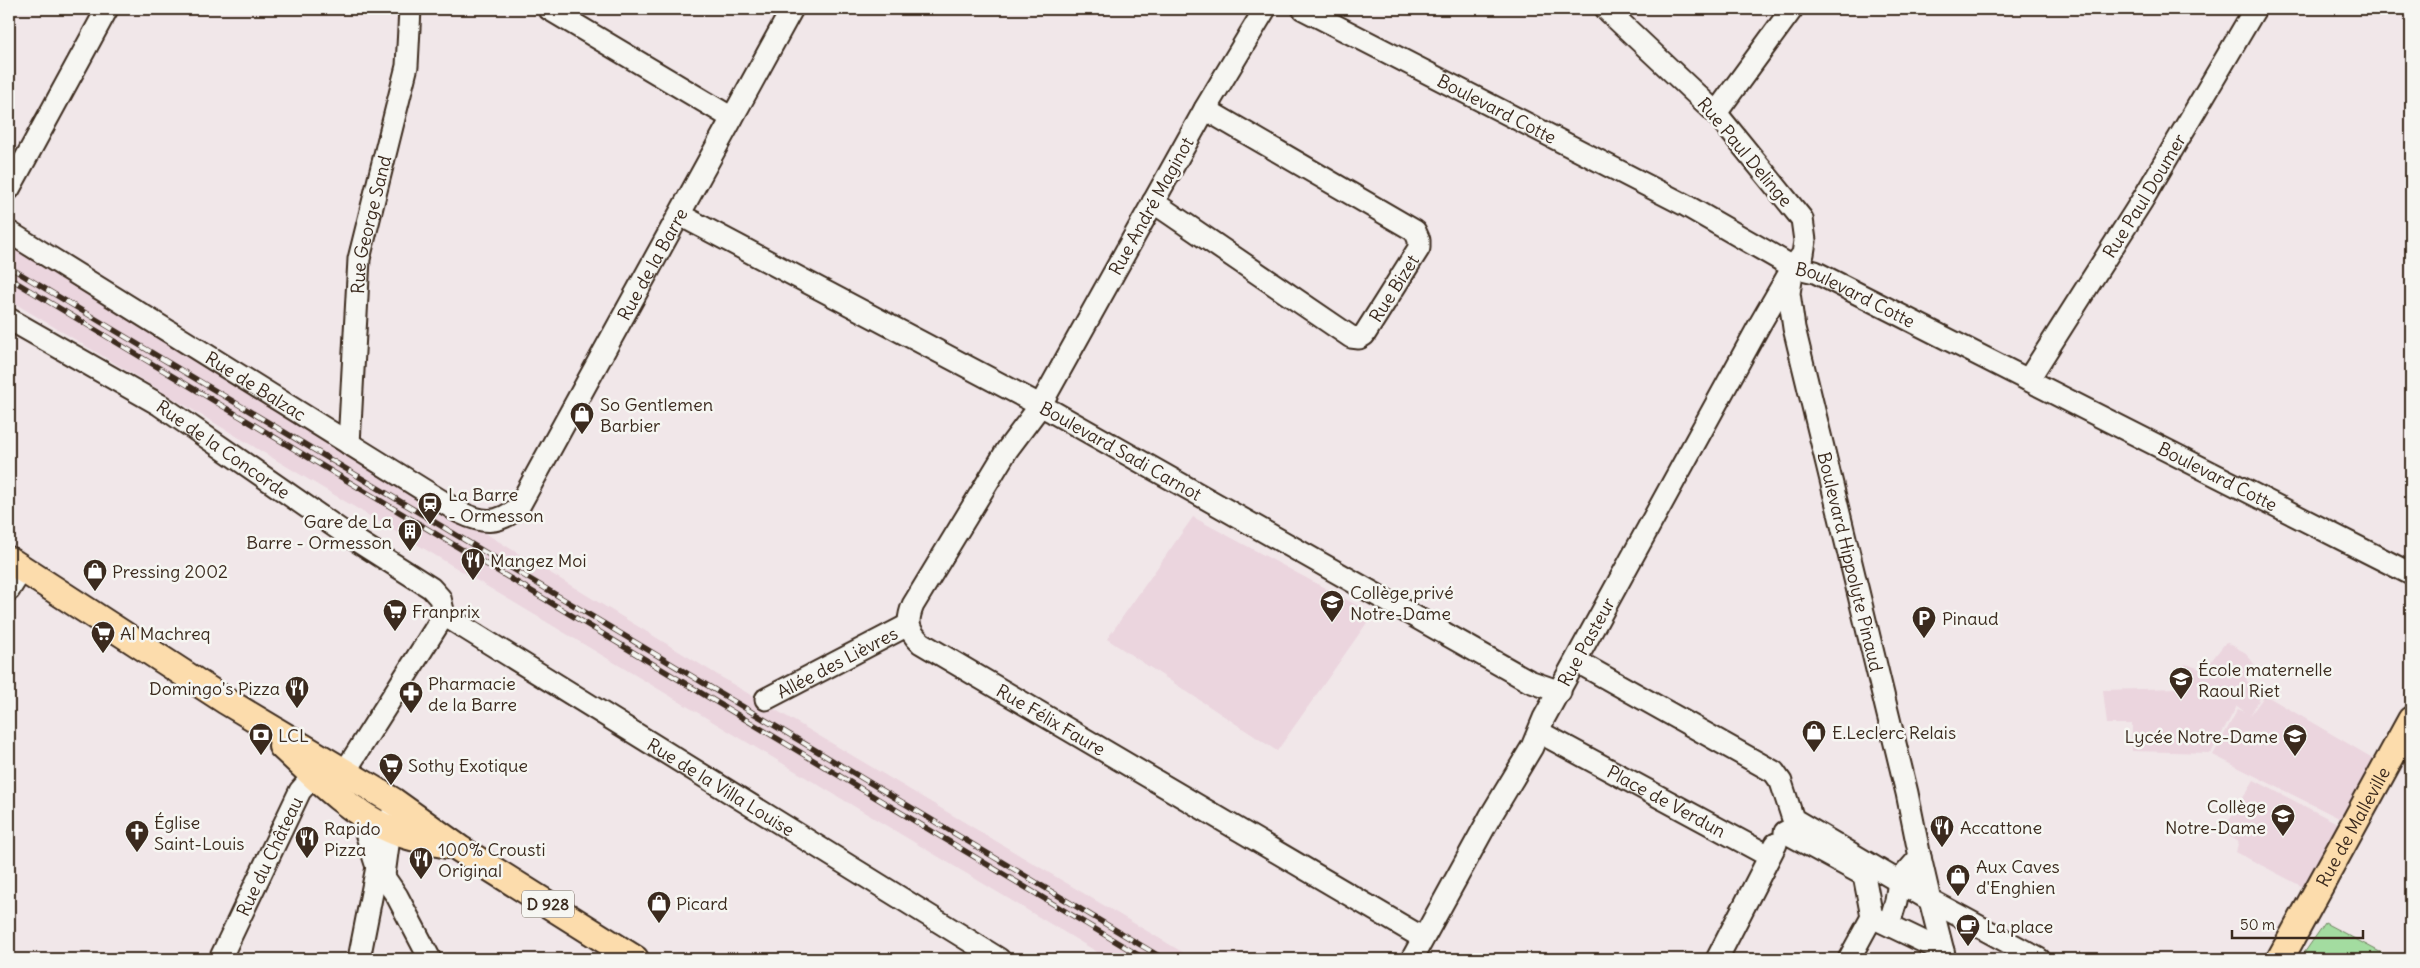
<svg xmlns="http://www.w3.org/2000/svg" width="2420" height="968" font-family="Delius,sans-serif">
<rect width="100%" height="100%" fill="#f1e7e9"/>
<filter id="ink" filterUnits="userSpaceOnUse"><feTurbulence type="fractalNoise" baseFrequency=".02" numOctaves="2"/><feDisplacementMap in="SourceGraphic" scale="10" xChannelSelector="R" yChannelSelector="G"/><feConvolveMatrix kernelMatrix="1 2 1 2 8 2 1 2 1" color-interpolation-filters="sRGB"/></filter>
<g filter="url(#ink)">
<path fill="#ebd5de" d="M9,243l730,445 455,271h-85l-1100,-659z
M1193,517l180,97 -96,137 -170,-112z
M2226,642l20,11 11,15 -11,12 16,15 -13,22 16,-22 111,65 -33,60 -130,-65 25,-46 7,3 -8,-6 -26,47 -79,-2v-27h-25l-4,-34 78,-2v-10l5,-4 -1,-10 19,6z
M2254,780l87,45 -34,64 -71,-37 3,-10 -17,-10z"/>
<path fill="#a3dca0" stroke="#6f835f" d="M2325,923l68,36h-93z"/>
<g fill="none" stroke-linecap="round" stroke-linejoin="round">
<defs>
<g id="minor">
<path d="M549,9l183,109"/>
<path id="s1" d="M1265,9l-60,100 -165,297 -33,44 -94,155c-7,17 -5,26 8,38l502,295"/>
<path id="s2" d="M1303,9l382,196 108,62 22,5 596,302"/>
<path d="M1716,113l76,-104"/>
<path d="M9,189l98,-180"/>
<path id="s3" d="M1153,202l198,135 8,1 5,-3 55,-87v-8l-4,-9 -210,-122"/>
<path id="s4" d="M680,215l373,197 476,269 31,11"/>
<path id="s5" d="M9,232l450,280c23,11 38,13 59,-4l274,-499"/>
<path id="s6" d="M1792,274l-3,19 5,35 113,465 13,64 -21,24"/>
<path id="s7" d="M9,319l151,86 183,127 88,56 9,10 4,17"/>
<path id="s8" d="M2028,380l115,-181 112,-190"/>
<path id="s9" d="M349,444l10,-185 48,-193 3,-57"/>
<path d="M9,590l13,-21"/>
<path id="s10" d="M444,615l555,344"/>
<path d="M1576,661l198,111 7,10 12,37 137,81 15,59"/>
<path id="s11" d="M766,699l142,-74"/>
<path id="s12" d="M1539,732l230,124"/>
<path d="M337,784l107,-169"/>
<path d="M359,811l18,56 20,29 33,63"/>
<path d="M1785,832l79,43 8,42 71,34"/>
<path d="M1920,857l10,43 109,59"/>
<path d="M384,875l8,-60"/>
<path d="M1889,924l7,-23 3,-20"/>
<path id="s13" d="M220,959l80,-168 24,-27"/>
<path d="M359,959l18,-92"/>
<path id="s14" d="M1412,959l78,-142 42,-70 12,-29 216,-394 33,-57 10,-13 2,-13 -3,-22 -86,-106 -110,-104"/>
<path d="M1717,959l59,-115"/>
<path d="M1849,959l23,-42"/>
</g>
<g id="major">
<path d="M9,560l217,141 167,100 67,48 175,110"/>
<path d="M282,746c33,31 67,66 109,84 18,8 37,11 56,15"/>
<path id="s15" d="M2280,959l131,-239"/>
</g>
</defs>
<use href="#minor" stroke="#3b2a1e" stroke-width="25"/>
<use href="#major" stroke="#3b2a1e" stroke-width="30"/>
<use href="#minor" stroke="#f6f6f2" stroke-width="21"/>
<use href="#major" stroke="#fcdcac" stroke-width="26"/>
<defs>
<path id="rail" d="M9,267l1155,692
M9,278l1136,681"/>
</defs>
<use href="#rail" stroke="#3b2a1e" stroke-width="5.5"/>
<use href="#rail" stroke="#f6f6f2" stroke-width="4" stroke-dasharray="11" stroke-linecap="butt"/>
</g>
</g>
<defs>
<symbol id="shop-pin" viewBox="-11 -11 22 30"><path d="M0 17L-7.5 6A9.5 9.5 0 1 1 7.5 6Z" fill="#3b2a1e" stroke="#f6f6f2"/><path d="M-5-2.5h2.3a2.7 3.5 0 0 1 5.4 0H5L5.5 6h-11ZM-1.5-2.5h3a1.5 2.3 0 0 0-3 0Z" fill="#fff"/></symbol>
<symbol id="station-pin" viewBox="-11 -11 22 30"><path d="M0 17L-7.5 6A9.5 9.5 0 1 1 7.5 6Z" fill="#3b2a1e" stroke="#f6f6f2"/><path d="M-3-6H3Q5-6 5-4V2Q5 4 3 4L4.5 6H3L1.5 4h-3L-3 6H-4.5L-3 4Q-5 4-5 2V-4Q-5-6-3-6ZM-3.5-4v3h7v-3ZM-3.5 1v1.5H-2V1ZM2 1v1.5H3.5V1Z" fill="#fff"/></symbol>
<symbol id="building-pin" viewBox="-11 -11 22 30"><path d="M0 17L-7.5 6A9.5 9.5 0 1 1 7.5 6Z" fill="#3b2a1e" stroke="#f6f6f2"/><path d="M-4-6H4V6H1V3H-1V6H-4ZM-2.5-4.3h1.7v1.8h-1.7ZM.8-4.3h1.7v1.8H.8ZM-2.5-1h1.7V.8h-1.7ZM.8-1h1.7V.8H.8Z" fill="#fff"/></symbol>
<symbol id="restaurant-pin" viewBox="-11 -11 22 30"><path d="M0 17L-7.5 6A9.5 9.5 0 1 1 7.5 6Z" fill="#3b2a1e" stroke="#f6f6f2"/><path d="M-5-6h1v4h1v-4h1v4h1v-4h1v5L-1.5 .5V6h-2V.5L-5-1ZM5-6V6H3V1.5H1.5Q1.5-4 5-6Z" fill="#fff"/></symbol>
<symbol id="school-pin" viewBox="-11 -11 22 30"><path d="M0 17L-7.5 6A9.5 9.5 0 1 1 7.5 6Z" fill="#3b2a1e" stroke="#f6f6f2"/><path d="M0-5L7-2L0 1L-7-2ZM-4 1L0 2.5L4 1V4Q0 6-4 4Z" fill="#fff"/></symbol>
<symbol id="supermarket-pin" viewBox="-11 -11 22 30"><path d="M0 17L-7.5 6A9.5 9.5 0 1 1 7.5 6Z" fill="#3b2a1e" stroke="#f6f6f2"/><path d="M-6-5.5h2.5l.6 2H6L4.5 2H-2.5L-4.4-4H-6ZM-1.5 3.2a1.3 1.3 0 1 0 .1 0ZM3 3.2a1.3 1.3 0 1 0 .1 0Z" fill="#fff"/></symbol>
<symbol id="parking-pin" viewBox="-11 -11 22 30"><path d="M0 17L-7.5 6A9.5 9.5 0 1 1 7.5 6Z" fill="#3b2a1e" stroke="#f6f6f2"/><path d="M-3.5-5.5H1a3.5 3.5 0 0 1 0 7H-1V5.5H-3.5ZM-1-3.4V-.6H.8a1.4 1.4 0 0 0 0-2.8Z" fill="#fff"/></symbol>
<symbol id="pharmacy-pin" viewBox="-11 -11 22 30"><path d="M0 17L-7.5 6A9.5 9.5 0 1 1 7.5 6Z" fill="#3b2a1e" stroke="#f6f6f2"/><path d="M-2-6h4v4h4v4h-4v4h-4v-4h-4v-4h4Z" fill="#fff"/></symbol>
<symbol id="bank-pin" viewBox="-11 -11 22 30"><path d="M0 17L-7.5 6A9.5 9.5 0 1 1 7.5 6Z" fill="#3b2a1e" stroke="#f6f6f2"/><path d="M-6-4H6V4H-6ZM0-2.3a2.3 2.3 0 1 0 0 4.6a2.3 2.3 0 1 0 0-4.6Z" fill="#fff"/></symbol>
<symbol id="church-pin" viewBox="-11 -11 22 30"><path d="M0 17L-7.5 6A9.5 9.5 0 1 1 7.5 6Z" fill="#3b2a1e" stroke="#f6f6f2"/><path d="M-1.2-6h2.4v3.5h3.3v2.4h-3.3V6h-2.4V-.1h-3.3v-2.4h3.3Z" fill="#fff"/></symbol>
<symbol id="cafe-pin" viewBox="-11 -11 22 30"><path d="M0 17L-7.5 6A9.5 9.5 0 1 1 7.5 6Z" fill="#3b2a1e" stroke="#f6f6f2"/><path d="M-5.5-4.5H6V0H3Q3 3.5 0 3.5H-2.5Q-5.5 3.5-5.5 0ZM3-3.2v2h1.7v-2ZM-6 4.5H4V6H-6Z" fill="#fff"/></symbol>
</defs>
<g fill-rule="evenodd">
<use href="#shop-pin" x="568" y="400" width="28" height="38"/>
<use href="#station-pin" x="416" y="490" width="28" height="38"/>
<use href="#building-pin" x="396" y="517" width="28" height="38"/>
<use href="#restaurant-pin" x="459" y="546" width="28" height="38"/>
<use href="#shop-pin" x="81" y="557" width="28" height="38"/>
<use href="#school-pin" x="1318" y="588" width="28" height="38"/>
<use href="#supermarket-pin" x="381" y="597" width="28" height="38"/>
<use href="#parking-pin" x="1910" y="604" width="28" height="38"/>
<use href="#supermarket-pin" x="89" y="619" width="28" height="38"/>
<use href="#school-pin" x="2167" y="665" width="28" height="38"/>
<use href="#restaurant-pin" x="283" y="674" width="28" height="38"/>
<use href="#pharmacy-pin" x="397" y="679" width="28" height="38"/>
<use href="#shop-pin" x="1800" y="718" width="28" height="38"/>
<use href="#bank-pin" x="247" y="721" width="28" height="38"/>
<use href="#school-pin" x="2281" y="722" width="28" height="38"/>
<use href="#supermarket-pin" x="377" y="751" width="28" height="38"/>
<use href="#school-pin" x="2269" y="802" width="28" height="38"/>
<use href="#restaurant-pin" x="1928" y="813" width="28" height="38"/>
<use href="#church-pin" x="123" y="818" width="28" height="38"/>
<use href="#restaurant-pin" x="293" y="824" width="28" height="38"/>
<use href="#restaurant-pin" x="407" y="845" width="28" height="38"/>
<use href="#shop-pin" x="1944" y="862" width="28" height="38"/>
<use href="#shop-pin" x="645" y="889" width="28" height="38"/>
<use href="#cafe-pin" x="1954" y="912" width="28" height="38"/>
</g>
<g text-anchor="middle" dominant-baseline="central" stroke-width="5" stroke-linejoin="round" paint-order="stroke">
<rect fill="#f6f6f2" stroke="#73675e" stroke-width="1" x="522" y="890.5" width="52" height="27" rx="4"/>
<g font-size="16" font-weight="bold" fill="#3b2a1e">
<text x="548" y="904">D 928</text>
</g>
<g font-size="18" fill="#3b2a1e" stroke="#f6f6f2">
<text stroke="none"><textPath href="#s2" startOffset="218">Boulevard Cotte</textPath></text>
<text transform="translate(1745 152) rotate(50)">Rue Paul Delinge</text>
<text stroke="none"><textPath href="#s8" startOffset="218">Rue Paul Doumer</textPath></text>
<text transform="translate(1151 206) rotate(-61)">Rue André Maginot</text>
<text stroke="none"><textPath href="#s9" startOffset="221">Rue George Sand</textPath></text>
<text stroke="none"><textPath href="#s5" startOffset="872">Rue de la Barre</textPath></text>
<text stroke="none"><textPath href="#s3" startOffset="309">Rue Bizet</textPath></text>
<text stroke="none"><textPath href="#s2" startOffset="622">Boulevard Cotte</textPath></text>
<text stroke="none"><textPath href="#s5" startOffset="291">Rue de Balzac</textPath></text>
<text stroke="none"><textPath href="#s7" startOffset="251">Rue de la Concorde</textPath></text>
<text stroke="none"><textPath href="#s4" startOffset="500">Boulevard Sadi Carnot</textPath></text>
<text stroke="none"><textPath href="#s2" startOffset="1028">Boulevard Cotte</textPath></text>
<text stroke="none"><textPath href="#s6" startOffset="295">Boulevard Hippolyte Pinaud</textPath></text>
<text stroke="none"><textPath href="#s14" startOffset="362">Rue Pasteur</textPath></text>
<text stroke="none"><textPath href="#s11" startOffset="80">Allée des Lièvres</textPath></text>
<text stroke="none"><textPath href="#s1" startOffset="886">Rue Félix Faure</textPath></text>
<text stroke="none"><textPath href="#s10" startOffset="326">Rue de la Villa Louise</textPath></text>
<text stroke="none"><textPath href="#s12" startOffset="145">Place de Verdun</textPath></text>
<text stroke="none"><textPath href="#s15" startOffset="151">Rue de Malleville</textPath></text>
<text stroke="none"><textPath href="#s13" startOffset="114">Rue du Château</textPath></text>
</g>
<g font-size="18" fill="#3b2a1e" stroke="#f6f6f2" text-anchor="start">
<text x="600" y="404">So Gentlemen<tspan x="600" dy="21">Barbier</tspan></text>
<text x="448" y="494">La Barre<tspan x="448" dy="21">- Ormesson</tspan></text>
<text x="392" y="521" text-anchor="end">Gare de La<tspan x="392" dy="21">Barre - Ormesson</tspan></text>
<text x="490" y="560">Mangez Moi</text>
<text x="112" y="571">Pressing 2002</text>
<text x="1350" y="592">Collège privé<tspan x="1350" dy="21">Notre-Dame</tspan></text>
<text x="412" y="611">Franprix</text>
<text x="1942" y="618">Pinaud</text>
<text x="120" y="633">Al Machreq</text>
<text x="2198" y="669">École maternelle<tspan x="2198" dy="21">Raoul Riet</tspan></text>
<text x="428" y="683">Pharmacie<tspan x="428" dy="21">de la Barre</tspan></text>
<text x="280" y="688" text-anchor="end">Domingo's Pizza</text>
<text x="1832" y="732">E.Leclerc Relais</text>
<text x="278" y="735">LCL</text>
<text x="2278" y="736" text-anchor="end">Lycée Notre-Dame</text>
<text x="408" y="765">Sothy Exotique</text>
<text x="2266" y="806" text-anchor="end">Collège<tspan x="2266" dy="21">Notre-Dame</tspan></text>
<text x="154" y="822">Église<tspan x="154" dy="21">Saint-Louis</tspan></text>
<text x="1960" y="827">Accattone</text>
<text x="324" y="828">Rapido<tspan x="324" dy="21">Pizza</tspan></text>
<text x="438" y="849">100% Crousti<tspan x="438" dy="21">Original</tspan></text>
<text x="1976" y="866">Aux Caves<tspan x="1976" dy="21">d'Enghien</tspan></text>
<text x="676" y="903">Picard</text>
<text x="1986" y="926">La place</text>
</g>
</g>
<rect width="2420" height="968" fill="none" stroke="#f6f6f2" stroke-width="30"/>
<rect x="15" y="15" width="2390" height="938" fill="none" stroke="#3b2a1e" stroke-width="2" filter="url(#ink)"/>
<path d="M2232 930v8h131v-8" fill="none" stroke="#3b2a1e" stroke-width="2.5"/>
<text x="2240" y="930" font-size="15" fill="#3b2a1e" stroke="#f6f6f2" stroke-width="4" paint-order="stroke">50 m</text>
</svg>
